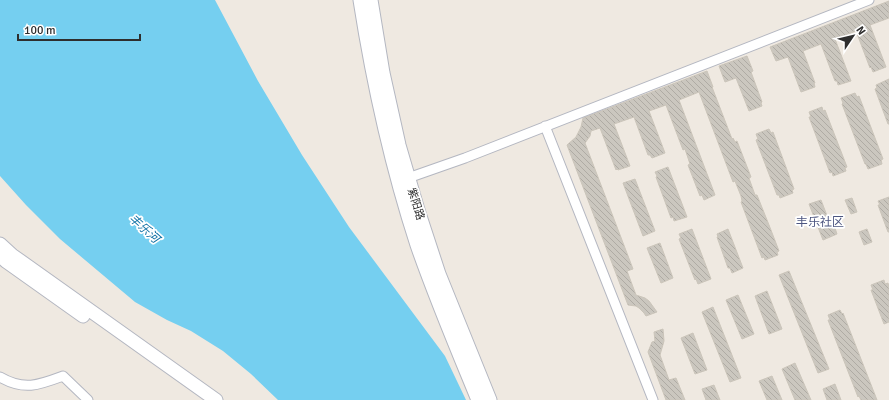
<svg xmlns="http://www.w3.org/2000/svg" width="889" height="400" font-family="Signika,'Noto Sans SC',sans-serif">
<defs>
<pattern id="building-back-hatch" width="6" height="6" patternUnits="userSpaceOnUse"><rect width="6" height="6" fill="#cbc7bf"/><path d="M-1 5l2 2M0 0l6 6M5-1l2 2" fill="none" stroke="#afaba4"/></pattern>
</defs>
<rect width="100%" height="100%" fill="#efe9e1"/>
<path fill="#75cff0" d="M0,0h215l43,81 44,74 47,72 96,129 21,44h-188l-27,-26 -28,-23 -32,-20 -24,-11 -32,-18 -75,-63 -34,-34 -26,-29z"/>
<path fill="url(#building-back-hatch)" stroke="#cbc5ba" d="M889,1v17l-19,7 16,42 -13,5 -2,-5 -1,1 -14,-37 -21,8 16,42 -13,4 -1,-4h-2l-14,-37 -18,7 12,32h-1l1,4 -14,5 -13,-35 -12,4 -6,-14z
M747,56l6,15 -2,1 11,30 -1,1 1,3 -13,5 -13,-33 -11,4 -6,-16z
M707,71l6,16h-1l20,52 1,-1 2,4 2,-1 14,36 -2,1 1,3 5,14h2l12,30 10,26 -2,1 1,3 -13,5 -1,-3 -2,1 -21,-56 1,-1 -1,-5 -6,-15 -2,1 -34,-90 -20,8 36,95 -11,5 -2,-5 -2,1 -12,-31 2,-1 -5,-15 -2,1 -17,-45 -17,6 16,42 -13,5 -2,-3h-2l-14,-38 -20,7 16,42 -12,4 -1,-1 -1,1 -16,-42 -9,3 -1,5 -5,7 48,126 -6,2 9,24 9,3 4,3 8,11 -11,4 -2,-3 -5,-5 -3,-2 -8,-1 -61,-160 9,-8 5,-10 2,-9z
M889,79v45h-1l-13,-35 2,-1 -1,-3z
M855,93l2,4 2,-1 24,63 -2,1 1,4 -14,5 -2,-5h-1l-23,-60 1,-1 -2,-5z
M822,107l1,4 2,-1 22,57 -2,1 1,3 -13,5 -1,-4 -2,1 -21,-56h2l-2,-5z
M769,129l2,4 2,-1 21,57 -2,1 1,3 -13,5 -1,-3h-2l-21,-55 2,-1 -2,-5z
M668,167l19,50 -13,4 -1,-4 -2,1 -15,-41 1,-1 -2,-4z
M635,179l20,52 -12,5 -20,-53z
M889,197v35h-1l-10,-27h2l-2,-4z
M852,198l5,14 -6,2 -6,-14z
M821,200l10,26 3,-1 3,9 -14,6 -14,-36z
M692,229l19,50 -13,5 -2,-5 -1,1 -16,-41 2,-1 -2,-4z
M728,229l15,39 -11,5 -2,-5h-2l-11,-31h1l-1,-3z
M867,229l5,13 -8,3 -5,-13z
M660,243l13,35 -12,5 -14,-35z
M789,271l40,98 -11,4 -39,-98z
M884,280l1,4 3,-1 1,4v35l-5,2 -13,-34h2l-2,-5z
M767,291l15,38 -13,5 -14,-38z
M738,295l16,39 -12,5 -16,-39z
M713,307l28,71 -11,4 -28,-70z
M840,310l2,4 1,-1 34,87h-16l-2,-4 -1,1 -30,-77h2l-2,-5z
M663,329l1,12 -4,14 9,25 7,-2 9,22h-19l-18,-48 4,-10 3,-1 -1,-9z
M693,333l14,37 -12,4 -14,-36z
M795,363l16,37h-16l-13,-31z
M772,376l10,24h-15l-8,-19z
M835,384l6,16h-14l-4,-11z
M714,385l6,15h-14l-4,-11z"/>
<g fill="none" stroke-linecap="round" stroke-linejoin="round">
<defs>
<path id="street" d="M545,126l108,274
M408,178l57,-20 404,-158
M0,377c24,14 39,8 63,-1l25,24"/>
<path id="secondary" d="M360,0c13,83 31,165 57,245 18,52 40,104 61,155
M371,0l12,73 16,72 19,65 21,64 51,126
M0,244l12,11 204,145
M0,256l7,6 76,54"/>
</defs>
<use href="#street" stroke="#b4b7c1" stroke-width="11"/>
<use href="#secondary" stroke="#b4b7c1" stroke-width="15"/>
<use href="#street" stroke="#fff" stroke-width="9"/>
<use href="#secondary" stroke="#fff" stroke-width="13"/>
</g>
<g text-anchor="middle" dominant-baseline="central" stroke-width="3.5" stroke-linejoin="round" paint-order="stroke">
<g font-size="11" fill="#2e2e2e" stroke="#fff">
<text transform="translate(416 204) rotate(73)">紫阳路</text>
</g>
<g font-size="12" fill="#4d5680" stroke="#fff">
<text x="820" y="222">丰乐社区</text>
</g>
<g font-size="12" font-style="italic" fill="#0d6fa3" stroke="#fff">
<text transform="translate(144 229) rotate(42)">丰乐河</text>
</g>
</g>
<g transform="translate(853 36) rotate(55)" stroke="#ffffff" stroke-width="3" paint-order="stroke">
<path d="M0-3L7 15L0 10L-7 15Z" fill="#2e2e2e"/>
<text y="-6" font-size="11" font-weight="bold" text-anchor="middle" fill="#2e2e2e">N</text>
</g>
<path d="M18 34v6h122v-6" fill="none" stroke="#2e2e2e" stroke-width="2"/>
<text x="24" y="34" font-size="12" fill="#2e2e2e" stroke="#ffffff" stroke-width="3" paint-order="stroke">100 m</text>
</svg>
